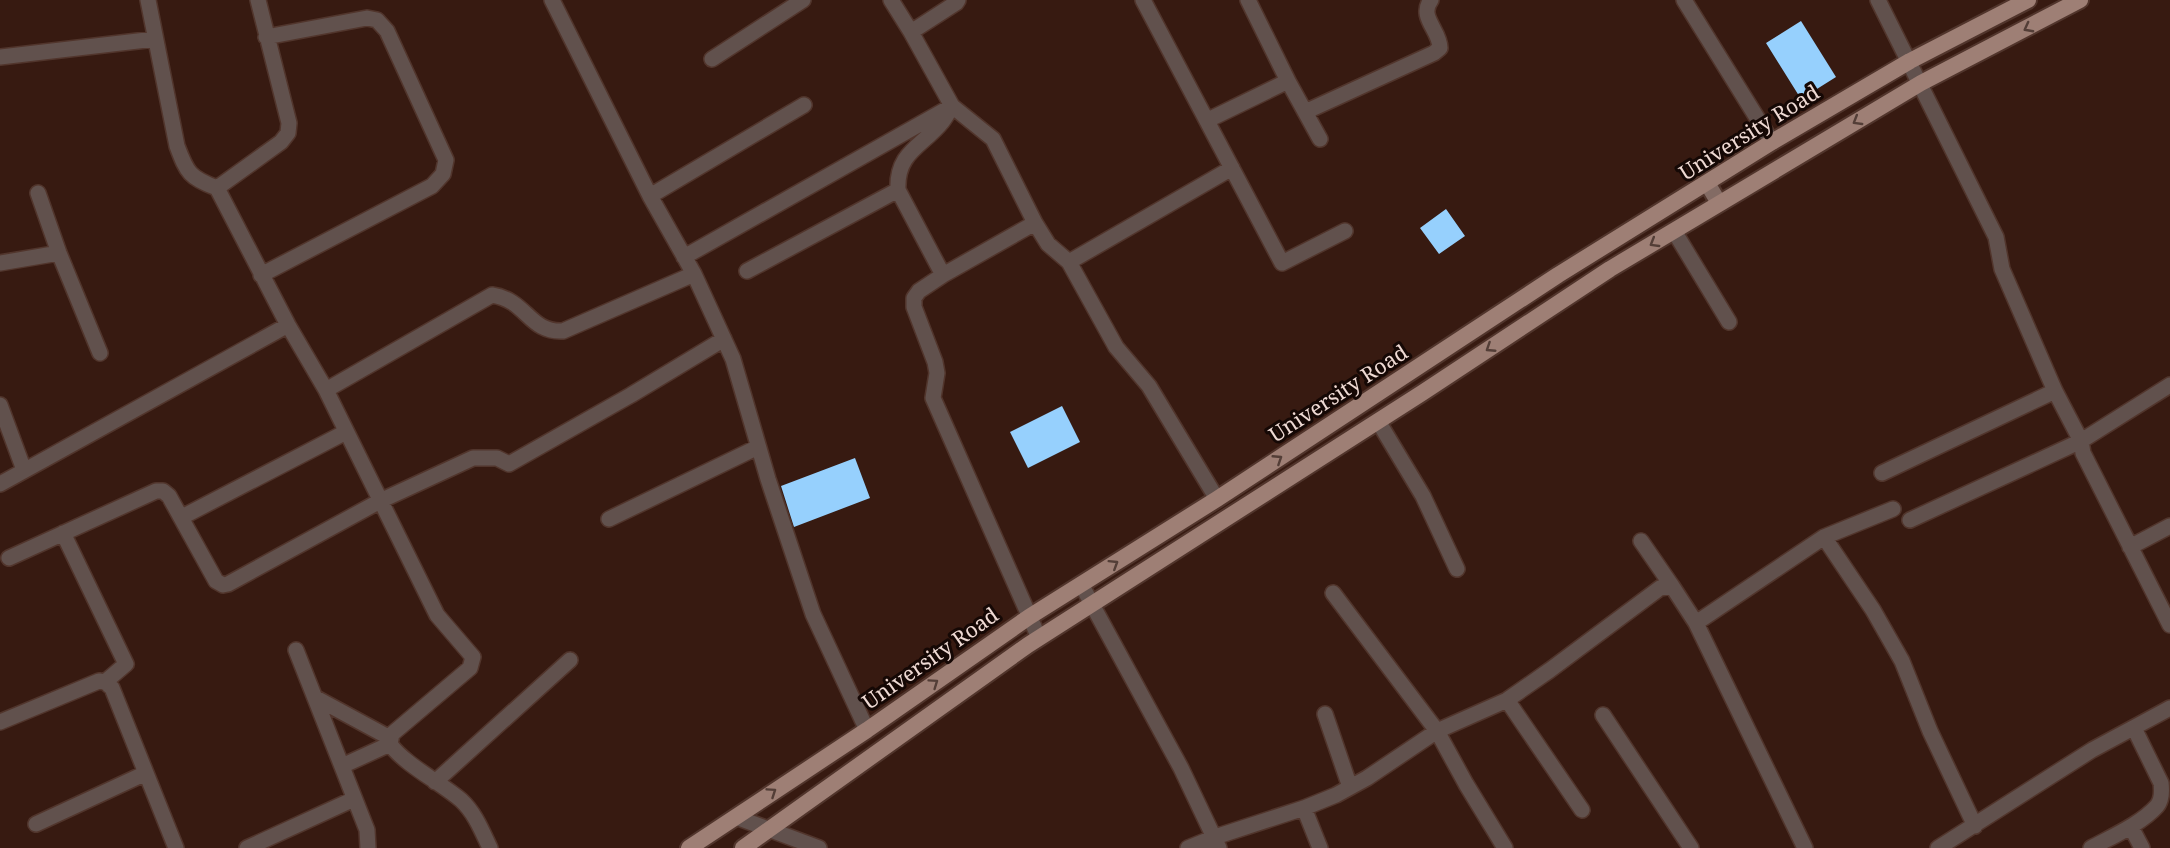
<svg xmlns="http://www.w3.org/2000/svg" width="2170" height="848" font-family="'Noto Serif',serif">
<rect width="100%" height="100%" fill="#371a11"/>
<path fill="#96d0fd" d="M1801,21l35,56 -35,22 -35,-56z
M1446,209l19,27 -26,18 -19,-26z
M1062,406l18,36 -52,26 -18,-36z
M855,458l15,40 -76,29 -13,-41z"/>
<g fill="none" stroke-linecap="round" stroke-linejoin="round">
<defs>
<path id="minor" d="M148,0l29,146c10,27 13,32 40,42
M258,0l31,123 -1,10 -7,9 -64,46 71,137 38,65 111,225 36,42 -3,11 -78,66 -2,10c14,20 51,39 71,56 14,13 21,31 29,48
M552,0l98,196 44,78 39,85 35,120 45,135 54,116
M891,0l20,32 41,74c-3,5 -6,11 -10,16 -19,24 -46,30 -44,68l45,85 -24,16 -5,7v9l21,55 2,11 -4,25 106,240
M1143,0l139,263 63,-32
M1248,0l40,81 32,58
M1684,0l88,142
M1878,0l118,237 6,32 53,122 26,50 2,12 87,172
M911,32l45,-29 2,-3
M0,57l155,-18
M712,59l91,-59
M1305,112l129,-59 6,-5c0,-18 -22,-31 -9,-48
M1208,120l80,-39
M38,193l21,60 41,100
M650,196l154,-91
M1674,231l55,91
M684,257l268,-151 41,33 42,84 13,21 21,18 47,85 33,39 68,113
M1069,262l163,-94
M0,263l59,-10
M747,271l151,-81
M261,275l171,-89 11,-12 3,-14 -59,-129 -10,-11 -10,-2 -101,19
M943,275l92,-52
M326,390l166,-95c35,5 37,38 71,36l131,-57
M0,405l24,65
M1378,421l45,75 34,73
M1882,473l173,-82
M0,484l288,-159
M182,517l164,-85
M609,519l149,-72
M1910,520l171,-79 89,-56
M1824,537l49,73 29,51 28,70 45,95
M1641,541l31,45
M2130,547l40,-21
M9,558l147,-67h7l6,5 47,85 7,4 5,-1 152,-83 93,-43h24l12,6 122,-69 93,-56
M1081,584l100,184 38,80
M1333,593l104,138 29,53 39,64
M1696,623l128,-86 69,-28
M296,650l71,180 1,18
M105,682l7,6 64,160
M316,698l74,40
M1507,700l75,110
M1325,714l25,73
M1603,715l88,133
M0,722l99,-41 6,1 21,-18 -63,-131
M342,766l48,-22
M435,782l135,-122
M1304,808l16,40
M736,817l83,31
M36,824l110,-51
M2131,827l11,21
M247,848l107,-49
M1188,848l27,-11 89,-29 32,-13 31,-17 70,-47 70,-31 43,-30 110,-82 12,-2 24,37 109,225
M1938,848l154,-98 78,-42
M2091,848c20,-11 50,-24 66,-42 5,-6 5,-15 4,-23l-27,-55"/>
<path id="secondary" d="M1707,183l12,20"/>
<path id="primary" d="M689,848l178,-118 162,-113 188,-118 341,-224 214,-133 138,-81 118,-61
M743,848l285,-203 394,-252 188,-124 311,-186 159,-83"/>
</defs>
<use href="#minor" stroke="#51352c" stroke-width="18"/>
<use href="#secondary" stroke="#51352c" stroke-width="20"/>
<use href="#primary" stroke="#51352c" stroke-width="20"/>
<use href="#minor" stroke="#61514d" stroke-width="15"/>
<use href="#secondary" stroke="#836b64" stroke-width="16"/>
<use href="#primary" stroke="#9e7f75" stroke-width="16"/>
</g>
<defs><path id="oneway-chevron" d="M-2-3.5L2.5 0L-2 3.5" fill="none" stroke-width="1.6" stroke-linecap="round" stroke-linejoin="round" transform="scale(1.5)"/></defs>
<g stroke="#533e37">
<use href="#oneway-chevron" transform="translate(2028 28) rotate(152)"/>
<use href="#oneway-chevron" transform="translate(1857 121) rotate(149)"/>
<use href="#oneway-chevron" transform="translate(1654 243) rotate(149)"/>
<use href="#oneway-chevron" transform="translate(1490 348) rotate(147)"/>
<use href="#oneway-chevron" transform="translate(1278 459) rotate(-33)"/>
<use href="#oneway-chevron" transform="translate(1114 564) rotate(-32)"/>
<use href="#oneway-chevron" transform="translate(934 683) rotate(-35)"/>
<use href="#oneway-chevron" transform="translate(772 792) rotate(-34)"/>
</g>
<g text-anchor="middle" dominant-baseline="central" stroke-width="6" stroke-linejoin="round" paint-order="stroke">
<g font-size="21" fill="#efdad4" stroke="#150805">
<text transform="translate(1749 132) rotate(-32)">University Road</text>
<text transform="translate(1338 393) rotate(-33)">University Road</text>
<text transform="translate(930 658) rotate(-35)">University Road</text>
</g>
</g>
</svg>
